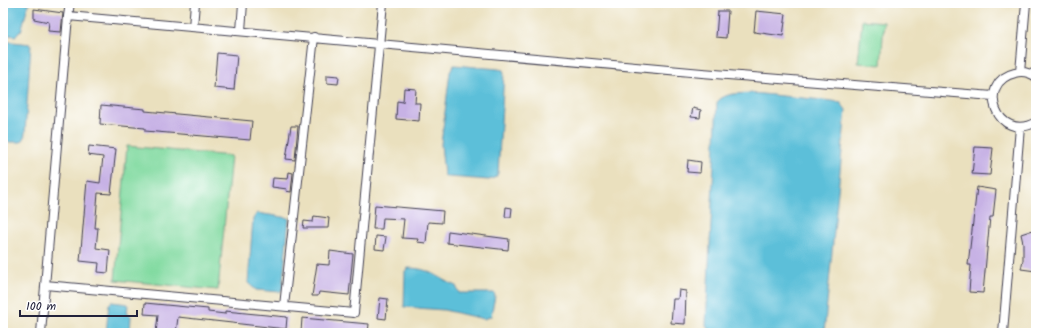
<svg xmlns="http://www.w3.org/2000/svg" width="1039" height="336" font-family="Kalam,sans-serif">
<rect width="100%" height="100%" fill="#fff"/>
<filter id="ink" filterUnits="userSpaceOnUse"><feTurbulence type="fractalNoise" baseFrequency=".025" numOctaves="2"/><feDisplacementMap in="SourceGraphic" scale="8" xChannelSelector="R" yChannelSelector="G"/><feConvolveMatrix kernelMatrix="1 2 1 2 8 2 1 2 1" color-interpolation-filters="sRGB"/></filter>
<filter id="wash" filterUnits="userSpaceOnUse"><feTurbulence type="fractalNoise" baseFrequency=".012" numOctaves="4" result="noise"/><feDisplacementMap in="SourceGraphic" scale="16" xChannelSelector="R" yChannelSelector="G"/><feGaussianBlur stdDeviation="0.9" result="paint"/><feColorMatrix in="noise" values="0 0 0 0 0 0 0 0 0 0 0 0 0 0 0 0 0 1.4 0 .05"/><feComposite in="paint" operator="in"/></filter>
<g filter="url(#wash)">
<rect width="100%" height="100%" fill="#eae0be"/>
<path fill="#81daa0" stroke="#527e6e" d="M862,20l22,2 -3,43 -23,-2z
M127,146l104,10 -13,134 -103,-10z"/>
<path fill="#5bbfd9" stroke="#3e708a" d="M3,3h26l-8,28 -6,5 -12,-2z
M268,3h50l-2,5 -3,1 -42,-4z
M3,41l28,3 -6,89 -1,6 -3,3h-18z
M454,65l44,4 5,1 1,3 -6,100 -2,4 -7,3 -40,-3 -5,-2 -3,-31 9,-72z
M752,93l81,8 8,2 5,7 -22,223h-109l-5,-2 -4,-6 11,-223c9,-10 22,-8 35,-9z
M257,213l32,5 -7,72 -2,2 -24,-2 -8,-7 5,-64z
M408,268c23,0 30,10 48,18l3,7h35l1,3 -4,20 -7,3 -40,-9 -40,-3 1,-36z
M112,302l16,2 -1,9 4,3 -1,17h-24l3,-29z"/>
<g id="blocks">
<path fill="#c7b2e5" d="M34,9l29,4 -2,19 -13,-1 1,-9 -15,-3z
M718,11h10l-2,27 -10,-1z
M756,11l30,3 -3,22 -29,-4z
M217,53l20,2 -3,35 -20,-2z
M327,75l12,1 -1,8 -11,-1z
M404,88l12,1 -1,14h5l-1,18 -23,-2 1,-18 6,1z
M101,105l44,4v2l107,10 -2,19 -105,-9v-3l-45,-4z
M693,108l8,2 -1,8 -9,-1z
M291,126h7l-3,34 -9,-1z
M89,146l27,3 -5,45 -13,-1 -3,35h3l-2,20 14,2 -2,23 -10,-1 1,-9 -19,-2 7,-80 13,2 3,-26 -15,-2z
M975,147l18,1 -3,27 -18,-1z
M688,160l13,2 -1,11 -13,-1z
M289,172l4,1 -2,19 -5,-1 1,-2 -15,-2 1,-9 15,1z
M977,187l19,3 -3,27h-3l-7,76 -14,-1 2,-27h-3z
M375,205l68,6 -1,12 -14,-1 -2,21 -9,-1 1,-3 -16,-1 2,-19 -21,-1 -1,11h-9z
M506,207l6,1 -1,9h-6z
M314,216l15,2 -1,10h-25l1,-7 9,1z
M1036,229v42l-15,-2 2,-9v-17l-2,-9z
M448,231l61,8 -1,11 -61,-7z
M376,236l10,1 -2,13 -9,-1z
M330,251l23,3 -4,41 -30,-3 -1,4h-6l5,-32 12,1z
M679,290l7,1 -1,33 -14,-1 2,-24h5z
M380,298l8,1 -2,20 -8,-1z
M145,303l63,6v3l17,2v-3l62,6 -1,12 -108,-12 -2,16h-20l2,-18 -14,-1z
M302,318l67,6 -1,9 -67,-1z"/>
</g>
</g>
<g filter="url(#ink)">
<use href="#blocks" fill-opacity="0" stroke="#403e4f" stroke-width="1"/>
<g fill="none" stroke-linecap="round" stroke-linejoin="round">
<defs>
<path id="minor" d="M68,16l2,-13
M193,27l2,-24
M241,31l2,-28
M1020,72l6,-69
M1036,77c-6,-4 -14,-6 -21,-4 -40,9 -18,71 21,49
M45,285l309,28 29,-310
M284,306l30,-269
M41,333l27,-317 634,57 291,23
M1003,333l17,-206"/>
</defs>
<use href="#minor" stroke="#403e4f" stroke-width="10"/>
<use href="#minor" stroke="#fff" stroke-width="8"/>
</g>
</g>
<rect width="1039" height="336" fill="none" stroke="#fff" stroke-width="16"/>
<path d="M20 310v6h117v-6" fill="none" stroke="#22223b" stroke-width="2"/>
<text x="26" y="310" font-size="12" fill="#22223b" stroke="#ffffff" stroke-width="3" paint-order="stroke">100 m</text>
</svg>
